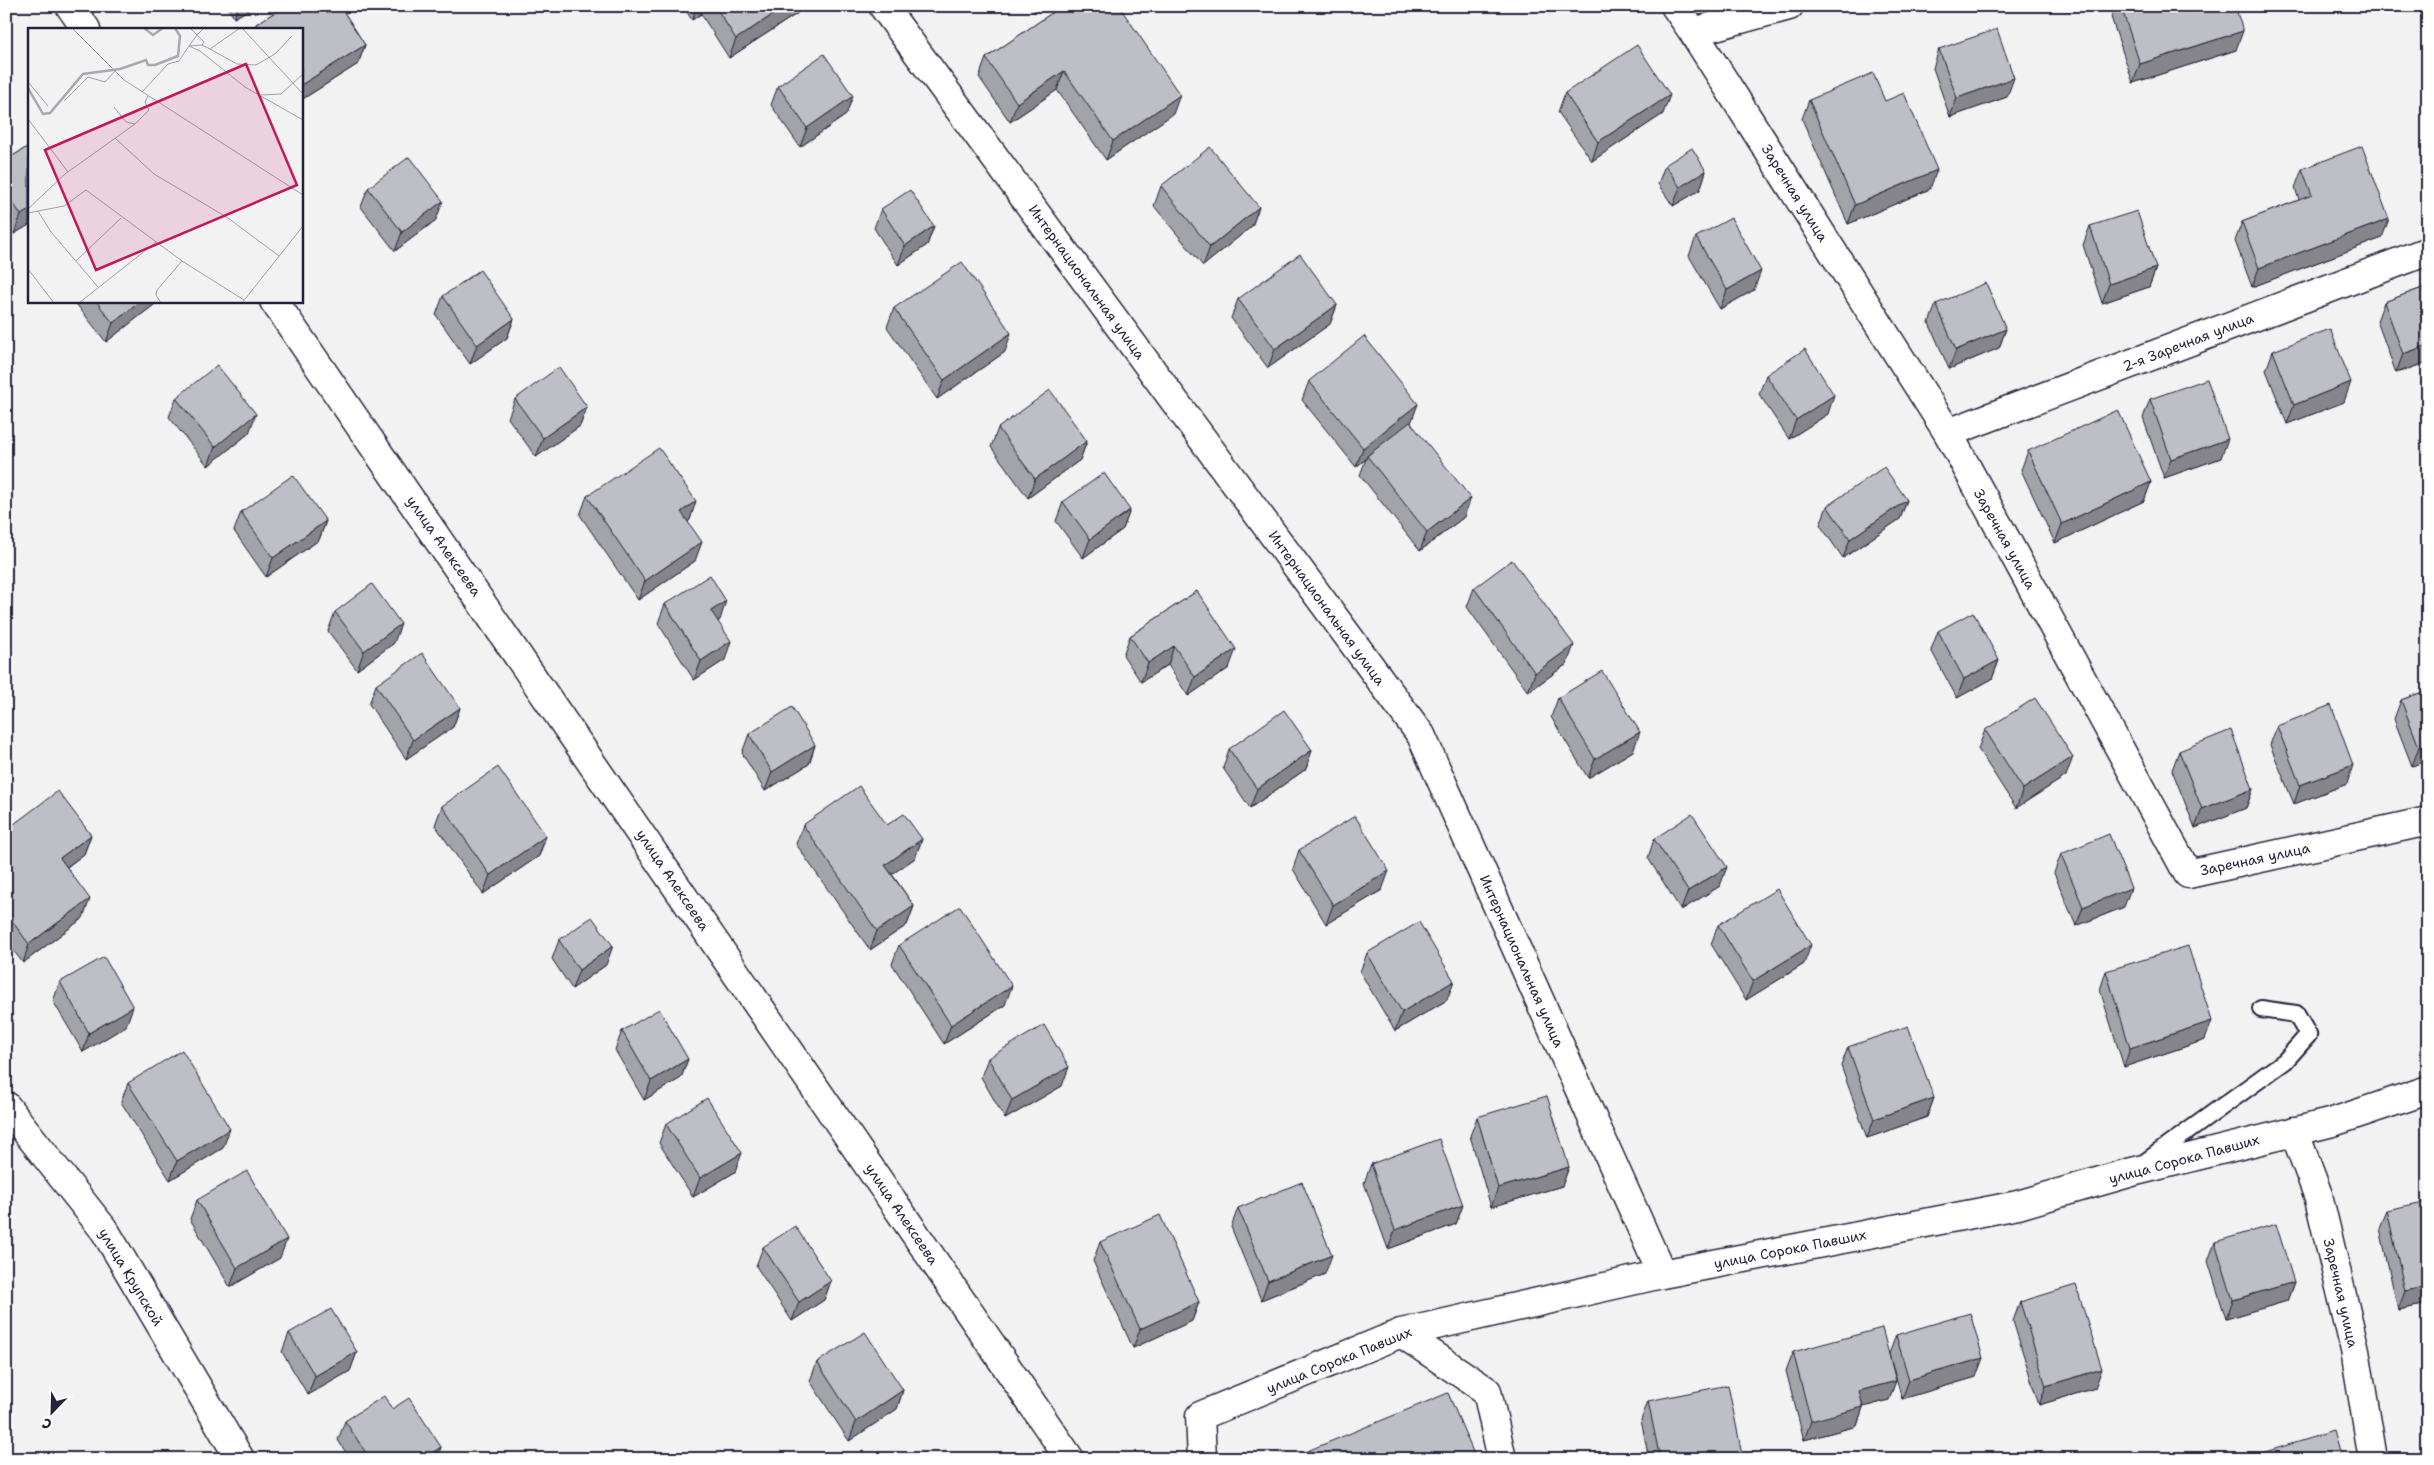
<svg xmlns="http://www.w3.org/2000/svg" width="2434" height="1465" font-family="'Shantell Sans',sans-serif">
<rect width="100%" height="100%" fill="#f2f2f3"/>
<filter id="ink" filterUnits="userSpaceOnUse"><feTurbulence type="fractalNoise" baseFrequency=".02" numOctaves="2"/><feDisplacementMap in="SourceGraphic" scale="10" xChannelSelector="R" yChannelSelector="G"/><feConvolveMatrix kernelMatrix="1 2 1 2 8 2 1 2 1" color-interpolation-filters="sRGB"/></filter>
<g filter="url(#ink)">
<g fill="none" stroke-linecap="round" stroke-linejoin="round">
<defs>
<path id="service" d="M2144,1163l141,-102 23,-26 -12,-21 -35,-5"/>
<path id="minor" d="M883,6l538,729 241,539
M1675,6l18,26 255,401 240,441 240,-53
M1693,32l96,-26
M1948,433l480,-182
M6,1106l99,125 135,228
M2294,1131l24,64 37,155 18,109
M1401,1333l86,58 15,68
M1202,1459l-2,-43 201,-83 261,-59 356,-69 114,-33 201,-50 95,-32"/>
<path id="secondary" d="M70,6l16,23
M274,301l796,1158"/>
</defs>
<use href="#service" stroke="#22223b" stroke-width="20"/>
<use href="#minor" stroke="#22223b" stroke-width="31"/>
<use href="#secondary" stroke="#22223b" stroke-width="31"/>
<use href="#service" stroke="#fff" stroke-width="16"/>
<use href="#minor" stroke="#fff" stroke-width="28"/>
<use href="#secondary" stroke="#fff" stroke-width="28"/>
</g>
<path fill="#a3a3aa" stroke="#22223b" d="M227,6h28l-21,12z
M285,6h55l25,39 -7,19 -57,36v-71h-46l1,-5z
M683,6h117l-2,7 -69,45 -28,-44 -9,6z
M1031,6h11l-8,6z
M1062,6l111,108 -67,46 -49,-70 -47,32 -31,-45 7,-19z
M1540,6h10l-8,4z
M2115,6h120l1,44 -103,33 -22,-66z
M1939,49l68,48 -57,20 -17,-49z
M778,86l68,29 -46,32 -29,-42z
M1565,93l98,21 -71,47 -34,-49z
M1809,100l76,1 45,88 -82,35 -46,-105z
M29,146v79l-15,9 -8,-12v-62z
M1665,165l41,6 -6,19 -27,16 -15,-22z
M2302,169l80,69 -130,49 -17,-46 7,-19 57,-22 -4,-12z
M1161,186l98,21 -7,19 -49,40 -49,-60z
M368,188l68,32 -41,31 -34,-44z
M881,209l53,17 -7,19 -29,20 -24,-37z
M2090,226l66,42 -7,19 -47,16 -19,-58z
M1696,237l58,53 -34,19 -31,-53z
M2428,286v76l-32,11 -19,-52 7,-19z
M443,296l71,23 -7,19 -37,26 -34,-49z
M1238,299l99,6 -7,19 -62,44 -37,-50z
M74,301h85l-53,41z
M1936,304l70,25 -7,19 -50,21 -20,-46z
M894,308l111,44 -68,47 -50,-72z
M2273,351l71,51 -57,22 -21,-54z
M1766,375l62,39 -39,25 -30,-45z
M1309,381l102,42 53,94 -44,34 -60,-76 6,-16 -10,8 -54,-67z
M176,398l73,35 -41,33 -39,-49z
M515,399l72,8 -7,19 -44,31 -28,-39z
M2150,399l71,59 -57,20 -21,-60z
M998,428l89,13 -7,19 -52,38 -37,-51z
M2028,451l123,31 -7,19 -89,42 -34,-73z
M587,496l103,24 -2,1 7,40 -57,39 -58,-85z
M1907,500l-7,19 -57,39 -23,-33 7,-19z
M1063,502l67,8 -7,19 -40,29 -27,-37z
M241,512l85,9 -7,19 -53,37 -32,-46z
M1474,588l93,76 -39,28 -61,-85z
M1197,591l32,77 -41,28 -20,-31 -27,17 -18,-27 7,-19z
M665,604l55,16 -2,1 7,39 -31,20 -36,-57z
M335,612l59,31 -37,27 -29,-39z
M1938,631l61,29 -7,19 -35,19 -26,-48z
M376,685l84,23 -7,19 -47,32 -37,-55z
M2428,690v70l-16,6 -18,-47 7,-19z
M1558,698l75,53 -45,27 -37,-61z
M2277,726l70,58 -53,20 -24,-59z
M1985,730l81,46 -50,32 -38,-59z
M749,734l66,11 -6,19 -44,27 -23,-38z
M1229,749l83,1 -6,19 -56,39 -27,-40z
M2179,751l74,38 -7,19 -51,20 -23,-58z
M442,806l104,30 -7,20 -56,38 -48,-69z
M803,825h84l35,14 -7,19 -23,16 22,32 -7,19 -37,25 -74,-106z
M6,830l85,5 -7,19 -17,13 16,51 -60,45 -17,-22z
M1654,839l66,47 -39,24 -33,-52z
M1299,850l83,40 -56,34 -33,-55z
M2061,854l63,53 -48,19 -22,-53z
M1718,925l86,39 -58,36 -35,-56z
M559,940l47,25 -34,24 -20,-30z
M899,945l106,60 -61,39 -52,-80z
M1367,953l80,47 -52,31 -35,-59z
M2106,971l99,69 -81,27 -24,-77z
M60,982l66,44 -43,26 -30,-51z
M622,1031l66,28 -7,19 -37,22 -29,-50z
M1848,1047l86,51 -7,19 -60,21 -26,-72z
M988,1058l74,28 -57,33 -24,-42z
M128,1083l95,65 -53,32 -49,-78z
M1477,1117l92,50 -7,19 -71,21 -21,-71z
M666,1124l69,48 -42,25 -34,-54z
M1371,1164l92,41 -7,19 -68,25 -24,-66z
M197,1200l83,58 -50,29 -40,-68z
M1238,1208l87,66 -64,26 -30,-73z
M2387,1210l41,94 -30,6 -18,-81z
M1100,1242l99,60 -7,19 -59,27 -40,-87z
M2215,1242l79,40 -7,19 -61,18 -18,-58z
M763,1247l68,34 -7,19 -32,21 -36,-55z
M2020,1302l75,86 -56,17 -26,-84z
M289,1333l68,19 -7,19 -42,24 -26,-43z
M1896,1335l80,42 -74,22 -13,-45z
M1793,1352l96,48 -26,7 -6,19 -53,14 -18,-69z
M817,1362l86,28 -6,19 -48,32 -39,-60z
M1648,1401l95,58h-94l-8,-39z
M392,1409l49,38 -4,12h-87l-12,-19 7,-19z
M2262,1453l79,6h-81z"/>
<path fill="#85858b" stroke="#22223b" d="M238,6h17l-21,12z
M697,6h7l-3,8 -9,6z
M786,6h14l-2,7 -69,45 7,-19z
M1036,6h6l-8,6z
M1543,6h7l-8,4z
M2243,31l-7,19 -103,33 7,-19z
M365,45l-7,19 -57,36v-15z
M1064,71l-7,19 -47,32 7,-19z
M2014,78l-7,19 -57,20 7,-19z
M1180,95l-7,19 -67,46 7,-19z
M1670,95l-7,19 -71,47 6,-19z
M853,96l-7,19 -46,32 7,-19z
M1937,170l-7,19 -82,35 7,-19z
M1706,171l-6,19 -27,16 7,-19z
M443,201l-7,19 -41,31 7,-19z
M1259,207l-7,19 -49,40 7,-19z
M29,210v15l-15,9 7,-19z
M2389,219l-7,19 -130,49 7,-19z
M934,226l-7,19 -29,20 7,-19z
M2156,268l-7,19 -47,16 7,-19z
M1761,271l-7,19 -34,19 7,-19z
M141,301h18l-53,41 7,-19z
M1337,305l-7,19 -62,44 7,-19z
M514,319l-7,19 -37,26 7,-19z
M2006,329l-7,19 -50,21 7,-19z
M1011,333l-6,19 -68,47 7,-19z
M2428,345v17l-32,11 7,-19z
M2351,382l-7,20 -57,22 7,-19z
M1834,395l-6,19 -39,25 7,-19z
M1418,404l-7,19 -44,33 -1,3 -10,8 7,-19z
M587,407l-7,19 -44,31 7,-19z
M256,414l-7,19 -41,33 7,-19z
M2228,439l-7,19 -57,20 7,-19z
M1087,441l-7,19 -52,38 7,-19z
M2151,482l-7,19 -89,42 7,-19z
M1471,498l-7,19 -44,34 7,-19z
M1907,500l-7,19 -57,39 7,-19z
M696,501l-6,19 -16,11 7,-19z
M1130,510l-7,19 -40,29 7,-19z
M326,521l-7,19 -53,37 7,-19z
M702,542l-7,19 -57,39 7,-19z
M726,601l-6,19 -16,10 7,-19z
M401,624l-7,19 -37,27 7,-19z
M731,641l-6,19 -31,20 7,-19z
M1574,645l-7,19 -39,28 7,-19z
M1174,646l-6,19 -27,17 7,-19z
M1236,649l-7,19 -41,28 7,-19z
M1999,660l-7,19 -35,19 7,-19z
M460,708l-7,19 -47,32 7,-19z
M1640,732l-7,19 -45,27 7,-19z
M2428,744v16l-16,6 7,-19z
M815,745l-6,19 -44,27 7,-19z
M1312,750l-6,19 -56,39 7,-19z
M2073,757l-7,19 -50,32 7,-19z
M2353,765l-6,19 -53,20 6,-19z
M2253,789l-7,19 -51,20 7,-19z
M10,813l-4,10v-7z
M91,835l-7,19 -31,23 7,-19z
M546,836l-7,20 -56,38 7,-19z
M922,839l-7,19 -37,26 7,-19z
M1727,867l-7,19 -39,24 7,-19z
M1389,871l-7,19 -56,34 7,-19z
M2131,888l-7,19 -48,19 7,-19z
M90,899l-7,19 -60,45 6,-19z
M914,906l-7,19 -37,25 7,-19z
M1811,945l-7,19 -58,36 7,-19z
M613,946l-7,19 -34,24 7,-19z
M1454,981l-7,19 -52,31 7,-19z
M1012,986l-7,19 -61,39 7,-19z
M133,1007l-7,19 -43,26 6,-19z
M2212,1021l-7,19 -81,27 6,-19z
M688,1059l-7,19 -37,22 7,-19z
M1069,1067l-7,19 -57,33 7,-19z
M1934,1098l-7,19 -60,21 7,-19z
M230,1129l-7,19 -53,32 7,-19z
M742,1153l-7,19 -42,25 7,-19z
M1569,1167l-7,19 -71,21 7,-19z
M1463,1205l-7,19 -68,25 7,-19z
M287,1239l-7,19 -50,29 7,-19z
M1332,1255l-7,19 -64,26 7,-19z
M831,1281l-7,19 -32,21 7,-19z
M2294,1282l-7,19 -61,18 7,-19z
M2428,1286v18l-30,6 7,-19z
M1199,1302l-7,19 -59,27 7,-19z
M357,1352l-7,19 -42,24 7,-19z
M1983,1358l-7,19 -74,22 7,-19z
M2102,1369l-7,19 -56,17 7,-19z
M1896,1381l-7,19 -26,7 -6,19 -53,14 7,-19 48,-30z
M903,1390l-6,19 -48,32 7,-19z
M441,1447l-4,12h-14z"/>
<path fill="#bebec6" stroke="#22223b" d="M285,6h55l25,39 -64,40v-56h-42l-3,-5z
M715,6h71l-50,33z
M1062,6h57l61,89 -67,46 -49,-70 -47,32 -31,-45z
M2121,6h114l8,25 -103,33z
M1997,29l17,49 -57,20 -18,-49z
M1637,45l33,50 -72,47 -33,-49z
M824,54l29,42 -46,32 -29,-42z
M1873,73l12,28 19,-8 33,77 -82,35 -46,-105z
M6,79l3,4 -3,2z
M29,146v64l-8,5 -15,-23v-32z
M2362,146l27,73 -130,49 -17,-46 70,-27 -10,-26z
M1210,147l49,60 -49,40 -49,-61z
M1692,148l14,23 -26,16 -15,-22z
M409,157l34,44 -41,31 -34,-44z
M910,190l24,36 -29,20 -24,-37z
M2137,211l19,57 -47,16 -19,-58z
M1731,218l30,53 -34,19 -31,-53z
M1300,254l37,51 -62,44 -37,-50z
M962,262l49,71 -67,47 -50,-72z
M480,270l34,49 -37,26 -34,-49z
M1986,283l20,46 -50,21 -20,-46z
M2428,286v59l-25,9 -19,-52z
M96,301h45l-28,22z
M2330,329l21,53 -57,23 -21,-54z
M1364,336l54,68 -55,44 -54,-67z
M1805,349l29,46 -38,25 -30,-45z
M217,365l39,49 -41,33 -39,-49z
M559,367l28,40 -44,31 -28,-39z
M2207,379l21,60 -57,20 -21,-60z
M1050,390l37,51 -52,38 -37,-51z
M2118,410l33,72 -89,42 -34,-73z
M1410,422l61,76 -44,34 -60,-76z
M659,448l37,53 -15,11 21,30 -57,39 -58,-85z
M1884,467l23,33 -57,39 -23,-33z
M1104,473l26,37 -40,29 -27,-37z
M293,475l33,46 -53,37 -32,-46z
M1512,560l62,85 -39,28 -61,-85z
M710,575l16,26 -15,10 20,30 -30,20 -36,-57z
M372,584l29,40 -37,27 -29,-39z
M1197,591l39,58 -41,28 -21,-31 -26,17 -18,-27z
M1973,612l26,48 -35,19 -26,-48z
M422,653l38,55 -47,32 -37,-55z
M1602,671l38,61 -45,27 -37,-61z
M2428,690v54l-9,3 -18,-47z
M2035,698l38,59 -50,32 -38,-59z
M2331,705l22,60 -53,20 -23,-59z
M792,707l23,38 -43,27 -23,-38z
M1284,710l28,40 -55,39 -28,-40z
M2231,730l22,59 -51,20 -23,-58z
M498,767l48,69 -56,39 -48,-69z
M859,786l28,39 17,-11 18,25 -37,26 29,41 -37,25 -74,-106z
M58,791l33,44 -31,23 30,41 -61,45 -23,-31v-83z
M6,809l4,4 -4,3z
M1692,814l35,53 -39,24 -34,-52z
M1355,816l34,55 -56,34 -34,-55z
M2109,834l22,54 -48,19 -22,-53z
M1777,889l34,56 -58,36 -35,-56z
M960,906l52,80 -61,39 -52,-80z
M592,917l21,29 -34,24 -20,-30z
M1419,922l35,59 -52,31 -35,-59z
M2188,946l24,75 -82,27 -24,-77z
M104,957l29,50 -44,26 -29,-51z
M659,1009l29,50 -37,22 -29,-50z
M1044,1025l25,42 -57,33 -24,-42z
M1908,1026l26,72 -60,21 -26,-72z
M182,1050l48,79 -53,32 -49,-78z
M1547,1096l22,71 -71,21 -21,-71z
M707,1098l35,55 -42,25 -34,-54z
M1439,1139l24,66 -68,25 -24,-66z
M247,1171l40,68 -50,29 -40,-68z
M1302,1182l30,73 -64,26 -30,-73z
M2428,1201v85l-23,5 -18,-81z
M1160,1215l39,87 -59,27 -40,-87z
M2276,1224l18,58 -61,18 -18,-58z
M795,1226l36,55 -32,21 -36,-55z
M2076,1285l26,84 -56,17 -26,-84z
M331,1309l26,43 -42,24 -26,-43z
M1970,1313l13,45 -74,22 -13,-45z
M1882,1328l14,53 -37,10 4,16 -52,14 -18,-69z
M865,1332l38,58 -47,32 -39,-60z
M1728,1385l15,74h-83l-12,-58z
M1448,1393l28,66h-188z
M384,1396l8,13 17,-11 32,49 -18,12h-53l-25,-38z
M2333,1431l8,28h-77l-2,-6z"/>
</g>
<g text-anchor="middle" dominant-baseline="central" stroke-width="4" stroke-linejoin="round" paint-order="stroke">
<g font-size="14" fill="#22223b" stroke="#fff">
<text transform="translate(1795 193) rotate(58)">Заречная улица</text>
<text transform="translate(1087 282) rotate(54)">Интернациональная улица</text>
<text transform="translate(2188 342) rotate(-21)">2-я Заречная улица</text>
<text transform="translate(2005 539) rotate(61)">Заречная улица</text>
<text transform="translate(444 546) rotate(55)">улица Алексеева</text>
<text transform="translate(1327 608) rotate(54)">Интернациональная улица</text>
<text transform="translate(2255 859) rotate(-12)">Заречная улица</text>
<text transform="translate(673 880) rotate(56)">улица Алексеева</text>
<text transform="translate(1522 961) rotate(66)">Интернациональная улица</text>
<text transform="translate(2184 1159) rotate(-15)">улица Сорока Павших</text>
<text transform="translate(902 1214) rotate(56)">улица Алексеева</text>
<text transform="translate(1790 1249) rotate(-11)">улица Сорока Павших</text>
<text transform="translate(131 1277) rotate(59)">улица Крупской</text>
<text transform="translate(2341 1293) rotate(77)">Заречная улица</text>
<text transform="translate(1339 1360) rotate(-22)">улица Сорока Павших</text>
</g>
</g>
<g transform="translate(28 28)">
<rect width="275" height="275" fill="#f2f2f3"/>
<path fill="none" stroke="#a8a8b2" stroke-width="2.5" d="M116,0l9,7 10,-7M0,60l15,26 7,-1 33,-39 37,-5 26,-9 2,5h7l23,-9 2,-20 -5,-8"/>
<path fill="none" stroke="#9f9fa9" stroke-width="1" d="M44,0l52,52 179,115M162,0l7,7 -8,11 11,5 45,36 58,33M214,0l61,66M174,17l8,4 30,-21M182,21l27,15 19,1 19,-11 17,-18M0,54l20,24M114,64l26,-28 11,-3 10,-15 13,-1 2,-3 -7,-7 7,-7M233,67l20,-1 22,-20M36,73l24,-24 17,5 10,-11M86,79l12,15 9,2M0,91l40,53M87,110l39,36 74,44 51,38M0,181l37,-35 70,-50 14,-14 -4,-8 3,-6M10,183l13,21 47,55M0,185l36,-7 22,-16 96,71 62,39M48,233l45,-43M0,241l26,34M51,275l77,-61M133,275l-5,-8 1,-5 25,-29M214,275l61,-77"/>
<path fill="#c2185b" fill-opacity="0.15" stroke="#c2185b" stroke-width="2.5" d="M218,36l51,121 -201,85 -51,-120z"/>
<rect width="275" height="275" fill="none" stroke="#22223b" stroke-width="2.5"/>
</g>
<rect width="2434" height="1465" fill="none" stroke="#fff" stroke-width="25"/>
<rect x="12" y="12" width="2409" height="1440" fill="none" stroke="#22223b" stroke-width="2" filter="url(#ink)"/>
<g transform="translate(52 1412) rotate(203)" stroke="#ffffff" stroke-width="4" paint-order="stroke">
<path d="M0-4L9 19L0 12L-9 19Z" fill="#22223b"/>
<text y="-8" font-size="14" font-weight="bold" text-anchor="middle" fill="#22223b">С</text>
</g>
</svg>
